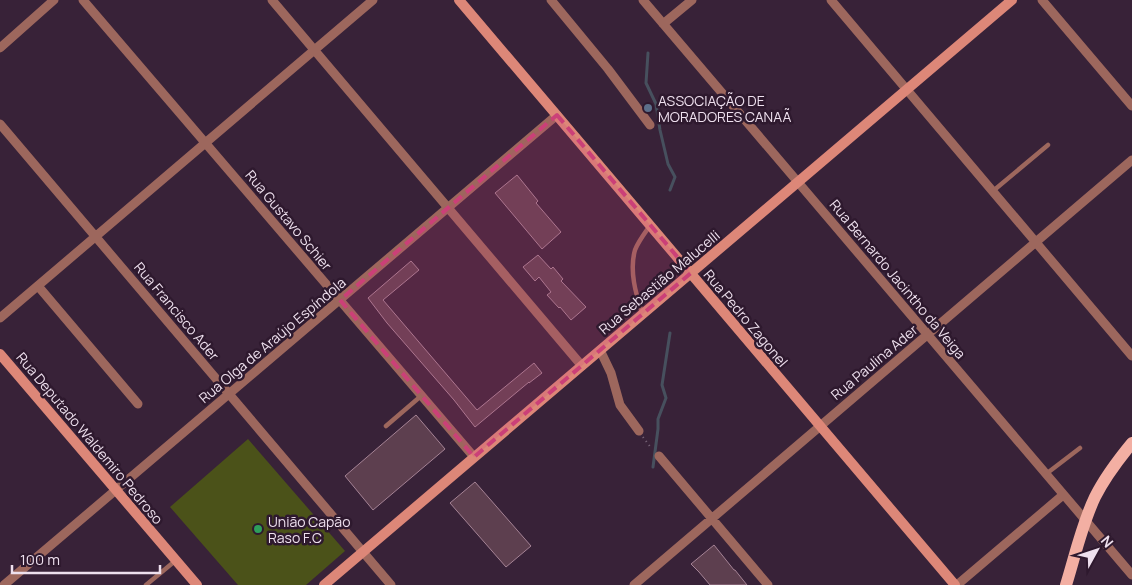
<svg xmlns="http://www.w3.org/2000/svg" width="1132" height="585" font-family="Manrope,sans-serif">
<rect width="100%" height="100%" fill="#382238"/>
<path fill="#4b5219" d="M248,439l97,112 -39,34h-68l-68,-78z"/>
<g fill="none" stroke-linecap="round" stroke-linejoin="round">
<path stroke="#47505e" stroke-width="3" d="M648,53l-2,30 10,21 4,26 8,34 7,13 -5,13
M653,467l5,-38v-10l8,-21 -4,-13 8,-52"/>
</g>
<path fill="#5d3f4f" stroke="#a58395" d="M517,175l21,26 -2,2 25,29 -19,17 -47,-56z
M538,255l13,14 2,-2 10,12 -2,2 25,26 -15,13 -11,-13 -1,1 -12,-13 4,-3 -12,-15 -4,4 -12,-14z
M411,261l8,9 -36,30 94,110 57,-47 8,10 -13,10v-1l-54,45 -21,-27 -67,-77 -19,-25z
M416,415l29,34 -72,61 -28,-34z
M475,482l56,64 -25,21 -56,-64z
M714,545l20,25h1l12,15h-37l-11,-13 -8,-8z"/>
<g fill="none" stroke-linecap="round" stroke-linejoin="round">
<path stroke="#7b687b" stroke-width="2" stroke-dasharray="1 4" stroke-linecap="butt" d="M643,437l9,12"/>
<path stroke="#9d675d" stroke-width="4.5" d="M993,191l55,-46
M642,313c-6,-19 -13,-42 -7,-63 3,-8 9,-16 14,-23
M386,426l35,-30
M1046,474l34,-26
M146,585l29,-24"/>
<path stroke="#9d675d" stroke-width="9" d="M83,0l391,457
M272,0l310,366
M551,0l57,69 42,56
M643,0l489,575
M831,0l301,356
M1042,0l90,106
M663,24l29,-24
M0,48l54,-48
M0,124l391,461
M38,286l100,118
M0,318l373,-318
M600,350l11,23 9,32 19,26
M659,456l109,129
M4,585l553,-470
M634,585l498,-425
M957,585l106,-90"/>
<path stroke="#dd8778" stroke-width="10" d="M459,0l496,585
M0,354l197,231
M324,585l688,-585"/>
<path stroke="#f3afa3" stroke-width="12" d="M1066,585c9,-29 16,-61 29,-88 10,-20 23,-37 37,-54"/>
</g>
<path fill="#cb4078" fill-opacity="0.2" stroke="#cb4078" stroke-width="4" stroke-dasharray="10 6" stroke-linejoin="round" d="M557,115l134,158 -217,184 -134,-157z"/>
<circle fill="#5c6f8a" stroke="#2e192e" stroke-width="2" cx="648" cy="108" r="5"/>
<circle fill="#2e9e5b" stroke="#2e192e" stroke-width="2" cx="258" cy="529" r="5"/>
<g text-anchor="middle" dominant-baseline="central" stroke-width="5" stroke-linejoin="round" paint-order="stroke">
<g font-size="14" fill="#eee0ee" stroke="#2e192e" text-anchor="start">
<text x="658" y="100">ASSOCIAÇÃO DE<tspan x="658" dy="16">MORADORES CANAÃ</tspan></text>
<text x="268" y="521">União Capão<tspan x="268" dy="16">Raso F.C</tspan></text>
</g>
<g font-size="14" fill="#eee0ee" stroke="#2e192e">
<text transform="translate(289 220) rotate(50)">Rua Gustavo Schier</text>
<text transform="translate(898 279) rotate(50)">Rua Bernardo Jacintho da Veiga</text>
<text transform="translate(659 282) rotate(-40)">Rua Sebastião Malucelli</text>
<text transform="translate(177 311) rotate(50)">Rua Francisco Ader</text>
<text transform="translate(746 318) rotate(50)">Rua Pedro Zagonel</text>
<text transform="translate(272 340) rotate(-40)">Rua Olga de Araújo Espíndola</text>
<text transform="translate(874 362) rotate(-40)">Rua Paulina Ader</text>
<text transform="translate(90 438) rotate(50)">Rua Deputado Waldemiro Pedroso</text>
</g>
</g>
<g transform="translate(1097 550) rotate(50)" stroke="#2e192e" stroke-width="4" paint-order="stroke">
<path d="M0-4L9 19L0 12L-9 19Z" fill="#eee0ee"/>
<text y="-8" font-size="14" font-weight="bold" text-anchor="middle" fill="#eee0ee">N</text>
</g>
<path d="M12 565v8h148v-8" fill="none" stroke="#eee0ee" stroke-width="2.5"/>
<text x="20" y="565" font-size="15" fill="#eee0ee" stroke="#2e192e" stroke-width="4" paint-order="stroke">100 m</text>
</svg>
